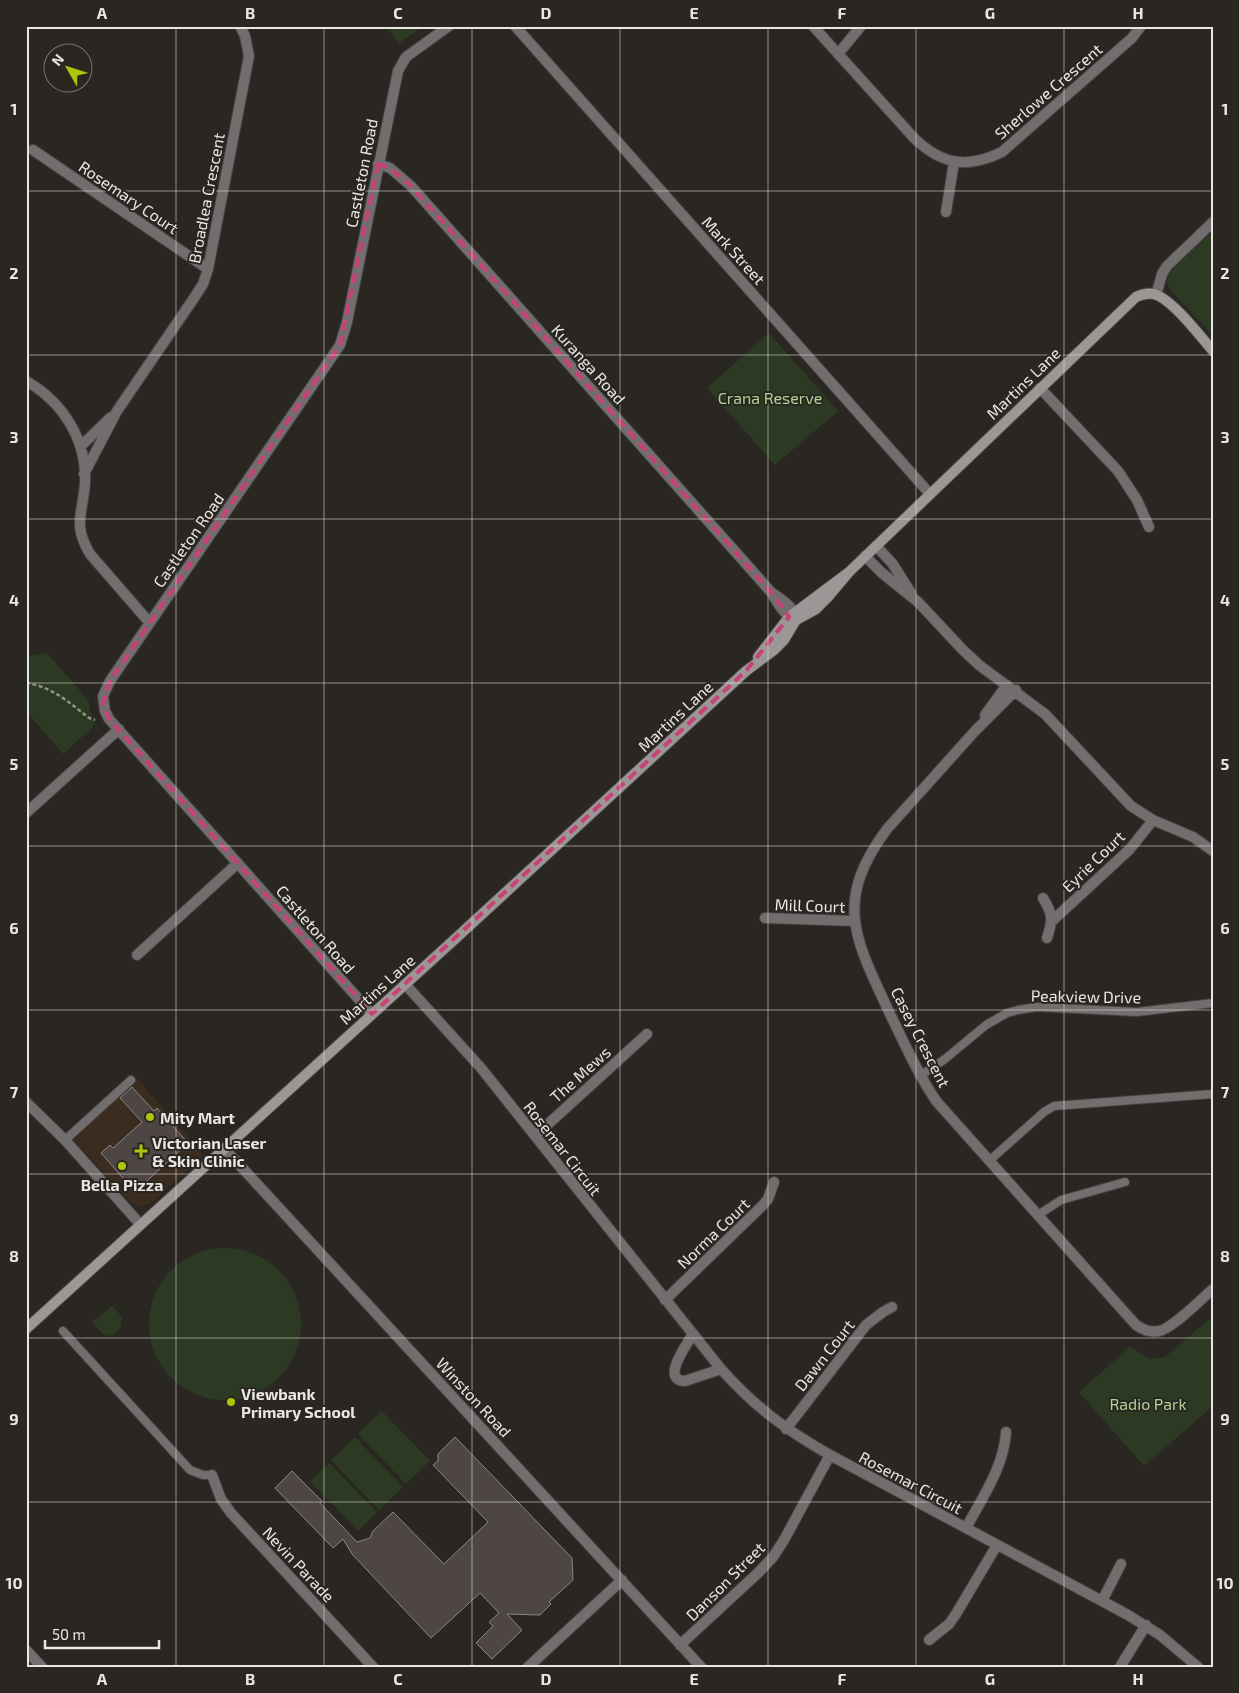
<svg xmlns="http://www.w3.org/2000/svg" width="1239" height="1693" font-family="'Exo 2',sans-serif">
<rect width="100%" height="100%" fill="#2a2722"/>
<path fill="#3a2c1f" d="M132,1073l72,82 -53,48 -8,3h-5l-9,-5 -61,-68z"/>
<path fill="#2d3a23" d="M385,26h39l-25,17z
M1213,232v104l-44,-48c-1,-3 -2,-5 -2,-7 1,-14 35,-39 46,-49z
M769,333l69,78 -63,54 -68,-77z
M47,653l42,48c-1,9 6,18 4,26l-30,27 -37,-43v-55z
M149 1324a76 76 0 1 1 152 0a76 76 0 1 1-152 0Z
M112,1306l10,11 -2,12 -8,7 -8,-1 -12,-13z
M1213,1316v90l-69,60 -65,-74 51,-45 19,12 16,-2z
M382,1411l48,50 -24,23 -48,-50z
M355,1437l48,50 -24,23 -48,-50z
M329,1463l48,49 -19,19 -48,-50z"/>
<path fill="#4d4644" stroke="#8c8481" d="M132,1087l22,24 3,-3 31,35 -53,49 -34,-39 9,-8 3,3 29,-26 -22,-24z
M455,1437l117,121 1,22 -24,22 2,2 -11,11 -33,-1 15,16 -30,29 -16,-16 17,-17 -4,-4 10,-9 -19,-20 -49,45 -79,-84 -9,-15 -10,9 -58,-60 17,-17 30,30 -2,2 37,39 13,-4 3,-7 20,-19 51,52 44,-42 -55,-57 5,-4v-7z"/>
<g fill="none" stroke-linecap="round" stroke-linejoin="round">
<defs>
<path id="lane" d="M920,1076l25,-17 41,-34 21,-12 11,-3 19,-3 100,5 76,-9
M65,1140l66,-60
M989,1161l55,-49 10,-6 159,-12
M1038,1215l23,-15 64,-18
M63,1331l127,139 13,5h9"/>
<path id="street" d="M515,26l415,468
M813,26l101,112c28,27 53,31 88,14l130,-114 9,-12
M838,54l23,-28
M33,150l175,119
M378,164l12,4 21,18 360,406c7,11 12,23 25,28 -2,-14 -14,-20 -25,-28
M946,212l8,-50
M1156,295l6,-21 5,-8 46,-44
M26,381c37,21 61,59 59,102 -2,31 -13,41 5,71l59,68
M1040,388l78,83 19,29 12,27
M81,446l30,-29
M84,474l33,-63 77,-113 9,-14 5,-15 41,-213 -4,-20 -5,-10
M876,546l16,17 19,30
M865,556l17,17 36,29 44,47 17,16 66,49 86,92 22,14 40,17 20,14
M1016,690l-41,41 -88,98c-55,74 -31,111 3,185 15,30 28,61 47,88l199,223c7,5 14,8 23,6 13,-2 42,-32 54,-42
M985,715l22,-30
M26,813l93,-84
M1043,898c10,16 10,22 4,40
M765,918l90,3
M1052,921l78,-72 23,-29
M137,955l101,-92
M405,984l76,84 240,301c34,38 65,61 109,86l298,160 32,20 38,32
M372,1014l-263,-295 -4,-8 -2,-15 7,-15 230,-336 7,-23 51,-251 8,-14 43,-31
M26,1102l39,38 75,84
M535,1136l112,-102
M224,1148l477,519
M665,1300l97,-94 6,-7 6,-17
M692,1335c-5,10 -32,45 -7,46l36,-12
M786,1429l80,-104 17,-13 9,-5
M212,1475l9,24 10,14 142,154
M966,1528c16,-30 38,-61 40,-96
M1102,1601l19,-37
M929,1640l20,-16 7,-10 41,-69
M680,1645l79,-73 14,-15 11,-17 46,-85
M26,1650l16,17
M528,1667l94,-87
M1120,1667l26,-42"/>
<path id="secondary" d="M758,657l31,-40 60,-45 287,-275c6,-3 12,-4 18,-3 18,5 46,42 59,57
M26,1329l429,-390 291,-268 28,-21 10,-10 12,-20 20,-11 12,-12 21,-25"/>
</defs>
<use href="#lane" stroke="#45423d" stroke-width="10"/>
<use href="#street" stroke="#45423d" stroke-width="12"/>
<use href="#secondary" stroke="#45423d" stroke-width="12"/>
<path stroke="#918f8a" stroke-width="2.5" stroke-dasharray="4 2.5" stroke-linecap="butt" d="M26,683c25,3 44,20 63,35l6,2"/>
<use href="#lane" stroke="#726e6f" stroke-width="8"/>
<use href="#street" stroke="#726e6f" stroke-width="10"/>
<use href="#secondary" stroke="#9c9697" stroke-width="10"/>
</g>
<path fill="none" stroke="#ca4176" stroke-width="4" stroke-dasharray="10 6" stroke-linejoin="round" d="M378,164l12,4 21,18 360,406 18,25 -43,54 -374,343 -263,-295 -6,-16 7,-22 230,-336z"/>
<path fill="none" stroke="#e9e7e3" stroke-width="1" stroke-opacity="0.55" d="M176,26v1641M324,26v1641M472,26v1641M620,26v1641M768,26v1641M916,26v1641M1064,26v1641M26,191h1187M26,355h1187M26,519h1187M26,683h1187M26,846h1187M26,1010h1187M26,1174h1187M26,1338h1187M26,1502h1187"/>
<g fill="#aec60a" stroke="#2a2722" stroke-width="2">
<circle cx="150" cy="1117" r="5"/>
<path d="M138.5 1143.5h5v5h5v5h-5v5h-5v-5h-5v-5h5z"/>
<circle cx="122" cy="1166" r="5"/>
<circle cx="231" cy="1402" r="5"/>
</g>
<g text-anchor="middle" dominant-baseline="central" stroke-width="4" stroke-linejoin="round" paint-order="stroke">
<g font-size="16" fill="#e9e7e3" stroke="#2a2722">
<text transform="translate(1048 91) rotate(-41)">Sherlowe Crescent</text>
<text transform="translate(361 173) rotate(-79)">Castleton Road</text>
<text transform="translate(129 197) rotate(34)">Rosemary Court</text>
<text transform="translate(206 198) rotate(-79)">Broadlea Crescent</text>
<text transform="translate(734 250) rotate(48)">Mark Street</text>
<text transform="translate(589 364) rotate(48)">Kuranga Road</text>
<text transform="translate(1023 383) rotate(-44)">Martins Lane</text>
<text transform="translate(188 540) rotate(-55)">Castleton Road</text>
<text transform="translate(675 716) rotate(-43)">Martins Lane</text>
<text transform="translate(1093 861) rotate(-44)">Eyrie Court</text>
<text transform="translate(810 905) rotate(2)">Mill Court</text>
<text transform="translate(316 929) rotate(49)">Castleton Road</text>
<text transform="translate(377 989) rotate(-42)">Martins Lane</text>
<text transform="translate(1086 996) rotate(1)">Peakview Drive</text>
<text transform="translate(921 1037) rotate(63)">Casey Crescent</text>
<text transform="translate(580 1074) rotate(-42)">The Mews</text>
<text transform="translate(563 1148) rotate(52)">Rosemar Circuit</text>
<text transform="translate(713 1233) rotate(-44)">Norma Court</text>
<text transform="translate(824 1355) rotate(-52)">Dawn Court</text>
<text transform="translate(474 1397) rotate(47)">Winston Road</text>
<text transform="translate(911 1482) rotate(28)">Rosemar Circuit</text>
<text transform="translate(299 1564) rotate(47)">Nevin Parade</text>
<text transform="translate(725 1581) rotate(-45)">Danson Street</text>
</g>
<g font-size="16" fill="#b0d194" stroke="#2a2722">
<text x="770" y="397">Crana Reserve</text>
<text x="1148" y="1403">Radio Park</text>
</g>
<g font-size="16" font-weight="bold" fill="#e9e7e3" stroke="#2a2722" text-anchor="start">
<text x="160" y="1117">Mity Mart</text>
<text x="152" y="1142">Victorian Laser<tspan x="152" dy="18">&amp; Skin Clinic</tspan></text>
<text x="122" y="1184" text-anchor="middle">Bella Pizza</text>
<text x="241" y="1393">Viewbank<tspan x="241" dy="18">Primary School</tspan></text>
</g>
</g>
<rect width="1239" height="1693" fill="none" stroke="#2a2722" stroke-width="55"/>
<g transform="translate(68 68) rotate(309)"><circle r="24" fill="#2a2722" stroke="#76746f"/>
<path d="M0-4L9 19L0 12L-9 19Z" fill="#aec60a"/>
<text y="-8" font-size="14" font-weight="bold" text-anchor="middle" fill="#e9e7e3">N</text>
</g>
<path d="M45 1640v8h114v-8" fill="none" stroke="#e9e7e3" stroke-width="2.5"/>
<text x="52" y="1640" font-size="15" fill="#e9e7e3" stroke="#2a2722" stroke-width="4" paint-order="stroke">50 m</text>
<rect x="28" y="28" width="1184" height="1638" fill="none" stroke="#e9e7e3" stroke-width="2"/>
<g font-size="16" text-anchor="middle" font-weight="bold" fill="#e9e7e3">
<text x="102" y="19">A</text>
<text x="250" y="19">B</text>
<text x="398" y="19">C</text>
<text x="546" y="19">D</text>
<text x="694" y="19">E</text>
<text x="842" y="19">F</text>
<text x="990" y="19">G</text>
<text x="1138" y="19">H</text>
<text x="14" y="115">1</text>
<text x="1225" y="115">1</text>
<text x="14" y="279">2</text>
<text x="1225" y="279">2</text>
<text x="14" y="443">3</text>
<text x="1225" y="443">3</text>
<text x="14" y="606">4</text>
<text x="1225" y="606">4</text>
<text x="14" y="770">5</text>
<text x="1225" y="770">5</text>
<text x="14" y="934">6</text>
<text x="1225" y="934">6</text>
<text x="14" y="1098">7</text>
<text x="1225" y="1098">7</text>
<text x="14" y="1262">8</text>
<text x="1225" y="1262">8</text>
<text x="14" y="1425">9</text>
<text x="1225" y="1425">9</text>
<text x="14" y="1589">10</text>
<text x="1225" y="1589">10</text>
<text x="102" y="1685">A</text>
<text x="250" y="1685">B</text>
<text x="398" y="1685">C</text>
<text x="546" y="1685">D</text>
<text x="694" y="1685">E</text>
<text x="842" y="1685">F</text>
<text x="990" y="1685">G</text>
<text x="1138" y="1685">H</text>
</g>
</svg>
